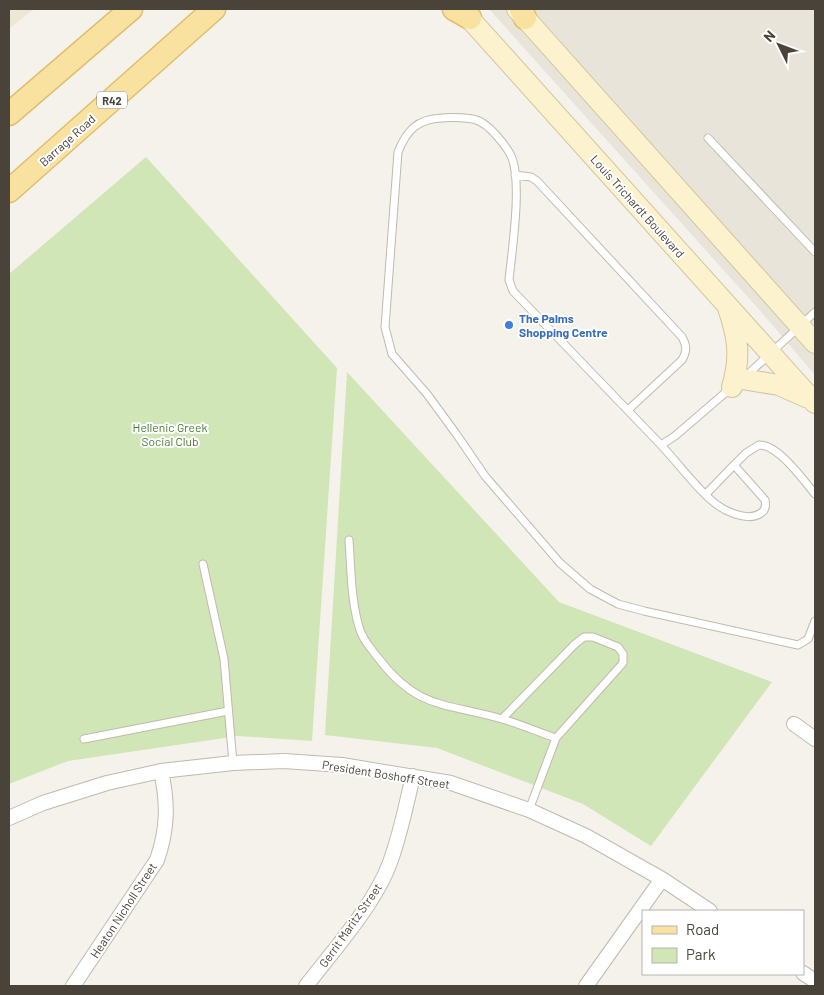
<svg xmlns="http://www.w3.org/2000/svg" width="824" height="995" font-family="Barlow,sans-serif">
<rect width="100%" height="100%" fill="#f5f2eb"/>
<path fill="#e8e4d9" d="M489,9h326v366l-52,-61z"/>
<path fill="#ede7d6" d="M9,9h25l-25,20z"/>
<path fill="#d0e6b6" d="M146,157l191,211 -25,373 -74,-5 -170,25 -59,23v-510z
M347,372l212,230 213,80 -121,164 -68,-42 -146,-56 -112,-13z"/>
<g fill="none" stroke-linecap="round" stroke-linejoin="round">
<defs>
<path id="lane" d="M708,138l107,114
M515,175l16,2 6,4 145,156c5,9 5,14 0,23l-54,50
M746,376l69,-64
M732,387l-57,49 -14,9 -148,-154 -4,-11c3,-30 13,-95 3,-122 -3,-8 -9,-15 -15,-22 -6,-7 -15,-15 -24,-17 -9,-1 -21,-2 -31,-1 -25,1 -35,12 -44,34l-13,175 7,27 35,40 30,41 28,41 75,87 30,26 28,15 26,7 154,34 10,-6 7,-18
M661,445c17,18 32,39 50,55 11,10 36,23 50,13 5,-3 5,-8 4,-13l-31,-35 12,-12 13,-8c19,-1 45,36 56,49
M706,494l28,-29
M349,540c2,29 2,60 10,87 3,12 13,23 20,32 39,51 68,44 123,60 18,5 36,13 54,19l-27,72
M203,564l21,95 9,104
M502,719l73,-75 9,-7h9l25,10 5,7v9l-67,75
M84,739l144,-28"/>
<path id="street" d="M794,724l21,15
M9,818l34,-15 64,-20 54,-12 72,-8 51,-2 58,4 109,18 78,27 57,26 76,43 48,32
M803,973l12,8
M73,986l84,-126c11,-32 11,-57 4,-89
M306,986c27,-35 68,-81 83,-121 11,-28 17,-60 24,-89
M586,986l76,-107"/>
<path id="secondary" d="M461,9l354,394
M517,9l298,334
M728,308c10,29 13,49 4,79
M742,379l37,6 27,12"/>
<path id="primary" d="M454,9l16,9
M521,9l4,9
M9,114l122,-105
M9,191l205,-182"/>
</defs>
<use href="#lane" stroke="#c0baae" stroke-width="9"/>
<use href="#street" stroke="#c0baae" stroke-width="16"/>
<use href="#secondary" stroke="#d2c59d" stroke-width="22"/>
<use href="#primary" stroke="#debf6f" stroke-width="25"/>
<use href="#lane" stroke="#fff" stroke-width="7"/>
<use href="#street" stroke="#fff" stroke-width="14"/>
<use href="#secondary" stroke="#fcf2ce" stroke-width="20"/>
<use href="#primary" stroke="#f9e19f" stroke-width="22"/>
</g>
<circle fill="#3f7fe0" stroke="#fff" stroke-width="2" cx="509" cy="325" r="5"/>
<g text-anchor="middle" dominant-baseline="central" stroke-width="4" stroke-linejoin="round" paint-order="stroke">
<rect fill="#fff" stroke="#807b74" stroke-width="1" x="97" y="91.5" width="30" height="17" rx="4"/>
<g font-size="11" font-weight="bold" fill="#494339">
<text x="112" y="100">R42</text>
</g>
<g font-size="12" fill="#494339" stroke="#fff">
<text transform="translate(67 140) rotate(-42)">Barrage Road</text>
<text transform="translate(638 206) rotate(48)">Louis Trichardt Boulevard</text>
<text transform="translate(386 774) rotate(9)">President Boshoff Street</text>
<text transform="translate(123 910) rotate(-57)">Heaton Nicholl Street</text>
<text transform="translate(350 925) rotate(-55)">Gerrit Maritz Street</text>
</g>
<g font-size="12" font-weight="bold" fill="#366cbe" stroke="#fff" text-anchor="start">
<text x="519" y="318">The Palms<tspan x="519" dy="14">Shopping Centre</tspan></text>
</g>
<g font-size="12" fill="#49782e" stroke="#fff">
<text x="170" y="427">Hellenic Greek<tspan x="170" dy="14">Social Club</tspan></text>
</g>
</g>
<rect width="824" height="995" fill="none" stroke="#494339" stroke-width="20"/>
<rect x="642" y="910" width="162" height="65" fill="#ffffff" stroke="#b6b4b0"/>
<rect x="652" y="926" width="25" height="8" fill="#f9e19f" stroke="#b6b4b0"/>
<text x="686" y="935" font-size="15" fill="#494339">Road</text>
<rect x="652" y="948" width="25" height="15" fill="#d0e6b6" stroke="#b6b4b0"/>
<text x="686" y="960" font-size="15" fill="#494339">Park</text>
<g transform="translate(779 45) rotate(312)" stroke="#ffffff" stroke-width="4" paint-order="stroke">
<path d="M0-4L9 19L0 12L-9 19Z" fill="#494339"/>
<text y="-8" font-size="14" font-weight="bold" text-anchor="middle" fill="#494339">N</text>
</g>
</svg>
